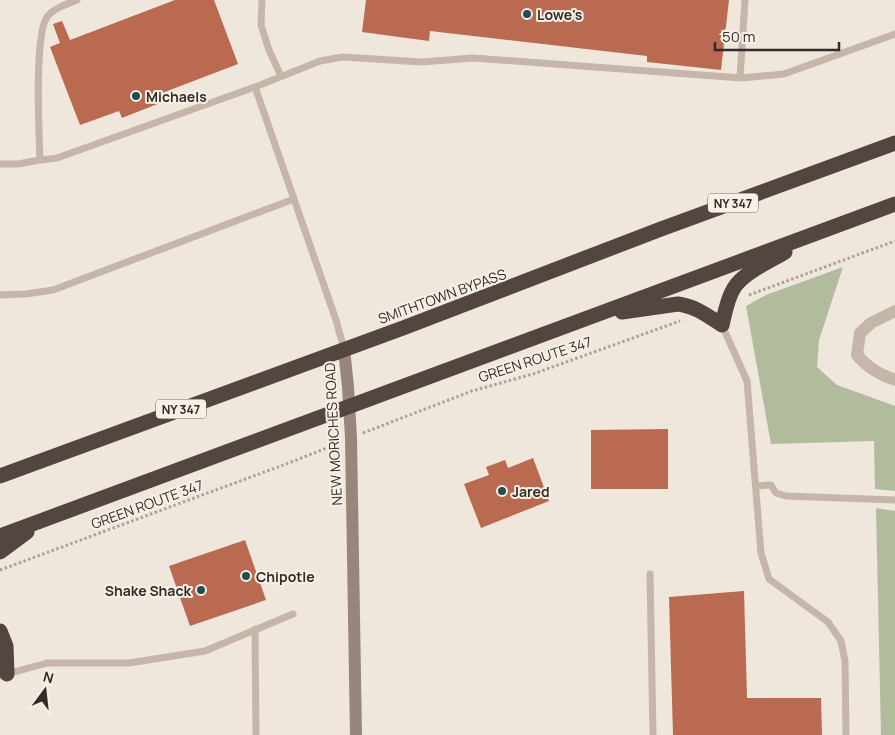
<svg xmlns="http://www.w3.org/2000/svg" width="895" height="735" font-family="Manrope,sans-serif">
<rect width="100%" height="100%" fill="#efe6dc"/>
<path fill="#b1bc9d" d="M843,267l-24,73 -2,27 20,18 58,21v85l-20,-2 -1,-48 -103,3 -25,-138 20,-11z
M876,508l19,3v224h-14z"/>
<path fill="#b96a50" d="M175,0h39l24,64 -81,31 3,8 -38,15 -3,-7 -39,14 -30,-78 10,-4 -7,-19 9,-3 8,19z
M366,0h363l-8,70 -74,-8v-6l-217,-25 -1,10 -67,-9z
M668,429v60h-77v-59z
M533,458l16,43 -68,27 -17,-44 25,-9 -3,-8 19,-7 3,8z
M245,540l21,60 -76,26 -21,-60z
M744,591l3,107h74l1,37h-149l-4,-138z"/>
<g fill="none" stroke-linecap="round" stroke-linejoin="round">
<path stroke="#b1a093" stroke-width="3" stroke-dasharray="2.5 2.5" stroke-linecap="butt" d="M749,295l146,-54
M363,433l109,-42 61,-17 147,-53
M0,570l294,-109 45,-18"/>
<path stroke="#c5b6a9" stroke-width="7" d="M262,0l-1,25 8,25 12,26
M740,78l5,-78
M255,87l81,233 8,29
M40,160l17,-2 198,-71 65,-26 23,-4 79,5 51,-4 268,20 43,-4 111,-40
M0,164h18l22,-4c-1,-27 -6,-124 7,-143 7,-9 20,-13 30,-17
M0,295l26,-1 27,-4 241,-91
M722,325l25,56 14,172 8,26 59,43 13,19 4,20 1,74
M756,486l15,-1 5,8 10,3 109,4
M650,574l3,161
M255,629l1,106
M0,676l47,-13h82l76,-12 88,-37"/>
<path stroke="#c5b6a9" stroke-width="12" d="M895,311l-24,12 -11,10 -3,22c11,13 22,19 38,25"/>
<path stroke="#99867a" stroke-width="12" d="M344,349l4,38 3,51 5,297"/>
<path stroke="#534640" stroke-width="15" d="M622,312l56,-8c17,2 30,12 44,21 3,-12 5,-26 12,-37 9,-15 36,-27 51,-36
M0,476l403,-148 258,-99 234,-86
M0,536l895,-332
M0,552l27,-20
M0,631l6,15 1,28"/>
</g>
<g fill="#224d50" stroke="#f7f0e7" stroke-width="2">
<circle cx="527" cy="14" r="5"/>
<circle cx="136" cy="96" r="5"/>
<circle cx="502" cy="491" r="5"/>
<circle cx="246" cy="576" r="5"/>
<circle cx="201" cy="590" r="5"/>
</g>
<g text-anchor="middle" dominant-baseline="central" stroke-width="4" stroke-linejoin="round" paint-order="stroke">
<g fill="#f7f0e7" stroke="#6e6761" stroke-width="1">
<rect x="708" y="193.5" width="50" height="19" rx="4"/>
<rect x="156" y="399.5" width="50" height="19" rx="4"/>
</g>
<g font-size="12" font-weight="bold" fill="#332c28">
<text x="733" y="203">NY 347</text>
<text x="181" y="409">NY 347</text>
</g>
<g font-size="14" font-weight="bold" fill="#332c28" stroke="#f7f0e7" text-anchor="start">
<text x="537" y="14">Lowe's</text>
<text x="146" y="96">Michaels</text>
<text x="512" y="491">Jared</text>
<text x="256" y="576">Chipotle</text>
<text x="191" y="590" text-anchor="end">Shake Shack</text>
</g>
<g font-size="14" fill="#332c28" stroke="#f7f0e7">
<text transform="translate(442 296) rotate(-20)">SMITHTOWN BYPASS</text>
<text transform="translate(535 359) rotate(-18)">GREEN ROUTE 347</text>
<text transform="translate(333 434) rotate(-93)">NEW MORICHES ROAD</text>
<text transform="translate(147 504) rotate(-20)">GREEN ROUTE 347</text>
</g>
</g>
<g transform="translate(45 690) rotate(15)" stroke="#f7f0e7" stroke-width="4" paint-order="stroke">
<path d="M0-4L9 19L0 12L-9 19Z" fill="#332c28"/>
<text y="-8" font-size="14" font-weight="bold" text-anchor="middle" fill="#332c28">N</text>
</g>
<path d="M715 42v8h124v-8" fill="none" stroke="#332c28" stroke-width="2.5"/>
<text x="722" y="42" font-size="15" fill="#332c28" stroke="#f7f0e7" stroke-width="4" paint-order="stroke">50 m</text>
</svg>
